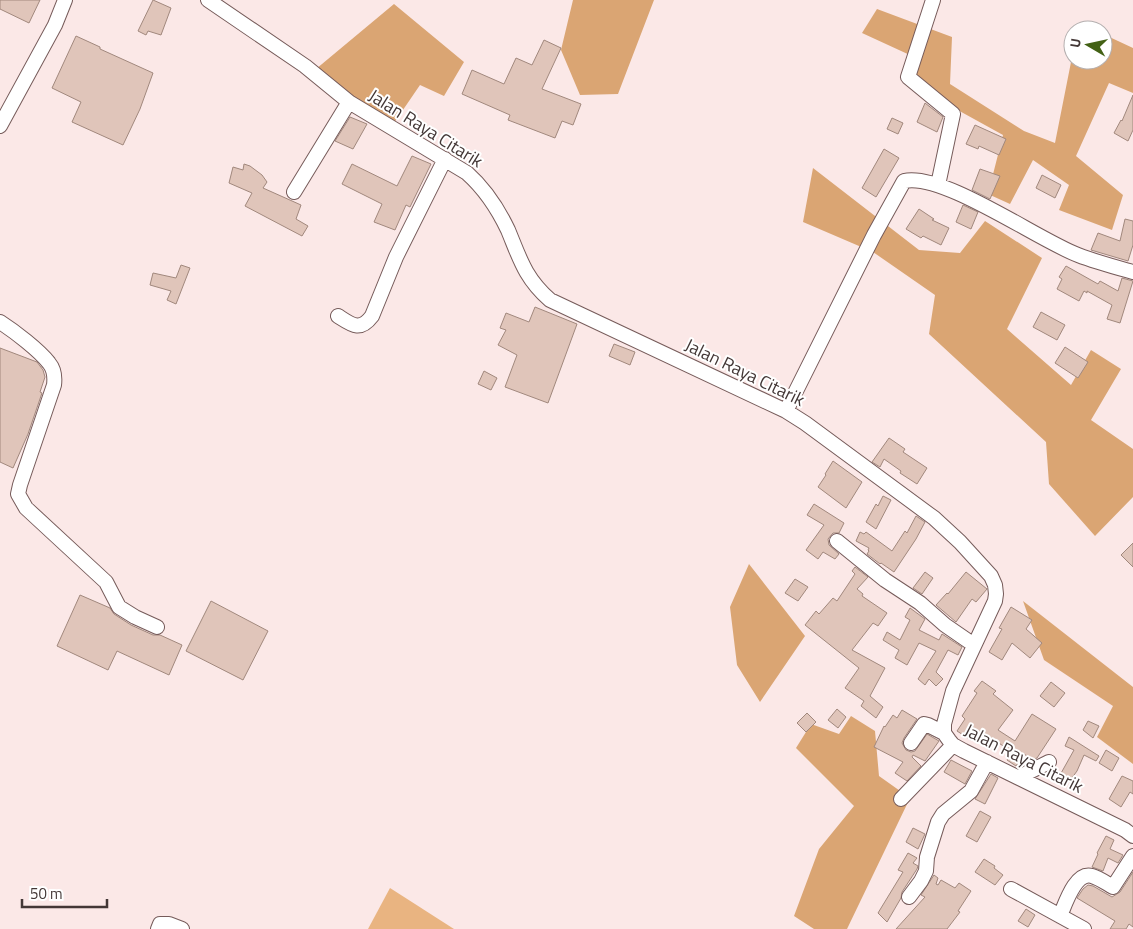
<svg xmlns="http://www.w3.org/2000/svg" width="1133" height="929" font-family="'Titillium Web',sans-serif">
<rect width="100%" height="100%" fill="#fbe8e7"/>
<path fill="#e9b481" d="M390,888l64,41h-86z"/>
<path fill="#daa573" d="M573,0h81l-36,94 -38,1 -19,-45z
M394,4l70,58 -20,34 -24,-11 -26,38 -52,-24 -26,-30z
M877,9l75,28 -2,47 74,47 31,12 18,-91v8h30v-26l30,14v45l-24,-10 -33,73 47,39 -11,35 -53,-20 10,-25 -36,-25 -23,44 -22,-10 15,-59 -87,-48 -4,-31 -50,-23z
M813,168l106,82 41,3 25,-32 57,37 -35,71 64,56 20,-35 30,19 -30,51 42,29v48l-38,39 -46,-52 -3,-42 -117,-108 6,-39 -62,-43 -70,-30z
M749,564l56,72 -45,66 -23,-37 -7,-58z
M1023,601l110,86v77l-36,-27 16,-31 -69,-46z
M851,716l24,15 4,45 31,22 -63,131h-33l-20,-13 25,-67 35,-43 -58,-58 15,-24 28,10z"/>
<path fill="#e0c5ba" stroke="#a1887d" d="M0,0h40l-11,23 -29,-14z
M153,0l18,8 -10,27 -13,-4 -2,4 -8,-4z
M76,36l24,11v2l53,24 -13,36 -17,36 -51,-23 9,-20 -29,-14z
M544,40l17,8 -19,41 39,15 -8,21 -11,-4 -7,17 -47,-18 2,-5 -48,-21 10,-24 32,14 12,-26 16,7z
M1133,95v35l-5,11 -14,-8 7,-13 1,1z
M925,103l18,14 -6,15 -20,-10z
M350,117l17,7 -14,25 -18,-8z
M892,118l11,5 -5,11 -11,-5z
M975,125l31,14 -7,16 -20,-9 -1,3 -12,-5z
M884,149l15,9 -23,39 -14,-9z
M412,156l19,8 -21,43 -4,-2 -11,25 -21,-8 8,-18 -40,-20 10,-20 45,22z
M244,164l6,2 12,9 5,7 -4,6 38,17 -5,14 12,7 -6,10 -57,-30 7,-13 -23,-10 4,-16 10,3z
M980,169l20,7 -10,23 -18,-9z
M1042,175l19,10 -6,13 -19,-10z
M963,205l15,7 -7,17 -15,-7z
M919,209l15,10 -2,1 17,8 -8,17 -18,-9 -2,2 -15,-9z
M1125,219l8,2v24l-5,16 -37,-11 7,-17 22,8z
M181,265l9,3 -14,36 -9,-4 4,-9 -21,-6 3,-12 23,5z
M1066,266l32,18 2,-3 18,10 4,-13 11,3 -13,42 -13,-4 5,-14 -25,-14v2l-3,-2 -5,10 -22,-12 5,-10 -3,-2z
M535,307l42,17 -29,79 -43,-16 12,-32 -19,-10 8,-15 -6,-2 6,-15 23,9z
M1041,312l24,13 -8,15 -24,-13z
M614,344l21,8 -5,13 -21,-9z
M1065,347l23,15 -10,16 -23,-15z
M0,348l37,14 6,8 2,7 -5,15 2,1 -14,41 -15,34 -13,-6z
M484,371l13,7 -6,12 -13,-6z
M889,438l16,11 -2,3 24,16 -10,16 -17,-11 1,-2 -17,-12 -4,8 -8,-5z
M833,461l29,21 -16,26 -28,-21 8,-12 -1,-1z
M883,496l8,4 -15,29 -10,-7 10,-18 2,2z
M814,504l30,19 -5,10h-6l-5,6 1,6 10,9 -4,5 -12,-7 -5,7 -12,-9 18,-25 -17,-10z
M916,516l9,6 -9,17 -22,33 -13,-9 -1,1 -13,-10 2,-3 -1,-1 1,-2 -13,-7 4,-9 4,2 2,-2 26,19 13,-20 2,2z
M1133,543v24l-12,-12z
M855,567l13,10 -11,12 6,5 -1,2 25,17 -9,13 -5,-3 -21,27 33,18 -15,28 13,11 -7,11 -15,-12 3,-5 -19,-13 14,-20 -54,-43 11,-14 3,3 14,-16 4,3 18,-27 -3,-3z
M925,572l8,6 -11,16 -9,-6z
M966,572l21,17 -11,13 -4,-3 -16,23 -20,-17 11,-12 1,1z
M795,579l13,8 -10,14 -13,-8z
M80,595l30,13 4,6 17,11 22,10h7l22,10 -13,30 -52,-24 -9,19 -51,-24z
M211,601l57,30 -25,49 -57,-29z
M1011,607l21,13 -6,9 16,14 -12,15 -18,-15 -10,17 -13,-8 13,-23 -3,-1z
M910,608l15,11 -6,11 20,10 3,-6 20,13 -4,8 -10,-5 -12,22 7,7 -7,7 -7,-7 -4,6 -7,-6 18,-28 -17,-8 -12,22 -12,-7 4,-8 -16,-10 4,-8 13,8 10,-20 -5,-3z
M982,681l14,10 -3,3 20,16 -15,20 17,11 17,-27 24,15 -19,29 -4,2 -9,-6 -8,12 -9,-6 5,-8 -22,-15 -1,3 -14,-7 -4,7 -14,-9 8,-12 -3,-3 15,-23 -3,-2z
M1051,682l14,11 -11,14 -14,-11z
M837,709l9,8 -8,11 -10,-8z
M902,710l15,9 -13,19 -2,5 4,7 5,2 4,-1 12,-17 12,7 -14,20 -12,-6 -1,2 9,9 -14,15 -12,-8 8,-11 -29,-15 10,-21 1,1 8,-12 4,3z
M807,713l9,9 -10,10 -9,-9z
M1088,721l11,5 -6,12 -10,-8z
M1069,737l30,19 -3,5 -12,-6 -7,16 -8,11 -9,-7 14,-25 -9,-4z
M1106,750l13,8 -7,13 -13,-8z
M951,760l21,11 -7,13 -21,-12z
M991,774l7,4 -13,26 -10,-5z
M1122,776l11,5v13l-3,-2 -9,15 -12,-8z
M980,811l11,6 -14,25 -11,-6z
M913,828l12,6 -7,15 -12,-7z
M1106,836l8,4 -4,9 13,6 -5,8 -10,-5 -5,13 -11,-4 6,-13 -1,-1z
M908,853l9,5 -4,5 5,3 -1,3 -15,23 -1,6 -14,24 -9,-9 25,-41 -5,-2z
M984,859l11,7 -1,2 9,7 -8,10 -20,-13z
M1133,872v55l-4,-3 -3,5h-16l5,-8 -38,-23 6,-9 5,-4 5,1 19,11 8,-5z
M934,875l4,3 -2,6 2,1 3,-5 14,8 4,-5 12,8 -13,20 2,1 -13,17h-51l29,-32 -4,-2z
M1026,909l9,6 -7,12 -10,-6z"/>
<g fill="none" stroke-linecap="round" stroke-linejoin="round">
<defs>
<path id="minor" d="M208,0l97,66 44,36 118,71c18,16 31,36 41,57 12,29 17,48 42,70l236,111 19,12 129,95 26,24 31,34 4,9 1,9 -1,7 -42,90 -9,33v9l5,7 4,5 11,6 161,79 8,6
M933,0l-25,77 45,37 -15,71
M0,126l55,-101 10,-25
M294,192l55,-90
M338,316c14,9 22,16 34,0l24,-59 49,-98
M0,322c14,9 39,28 49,41 5,6 6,14 5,22l-34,100 -2,9 8,14 80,74 13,25 16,10 22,10
M786,411l88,-176 30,-54c39,-9 134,59 174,74 18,7 37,12 55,17
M837,541l48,39 35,23 25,22 29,20
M911,743l13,-19 4,1 16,8
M1019,777l30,-15
M901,799l52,-54
M1011,889l73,40
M909,897l12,-16 5,-10 1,-14 11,-35 5,-8 28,-23 16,-29
M1060,916c5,-11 15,-45 32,-40 7,2 14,7 21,11l20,-31
M158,929l2,-5h9l13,5"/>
</defs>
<use href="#minor" stroke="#765b5a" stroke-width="16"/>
<use href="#minor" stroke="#fff" stroke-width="14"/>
</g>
<g text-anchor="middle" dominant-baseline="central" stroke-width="4" stroke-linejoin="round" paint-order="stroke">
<g font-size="18" fill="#433736" stroke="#fff">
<text transform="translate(426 128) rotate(32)">Jalan Raya Citarik</text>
<text transform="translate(745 372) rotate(26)">Jalan Raya Citarik</text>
<text transform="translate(1024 758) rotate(27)">Jalan Raya Citarik</text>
</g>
</g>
<g transform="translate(1088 45) rotate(279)"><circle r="24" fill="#ffffff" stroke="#b4afaf"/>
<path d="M0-4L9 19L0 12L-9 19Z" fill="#436115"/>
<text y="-8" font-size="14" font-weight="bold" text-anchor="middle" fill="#433736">U</text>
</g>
<path d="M22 899v8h85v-8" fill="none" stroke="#433736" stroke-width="2.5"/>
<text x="30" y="899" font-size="15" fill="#433736" stroke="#ffffff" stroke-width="4" paint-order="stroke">50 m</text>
</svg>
